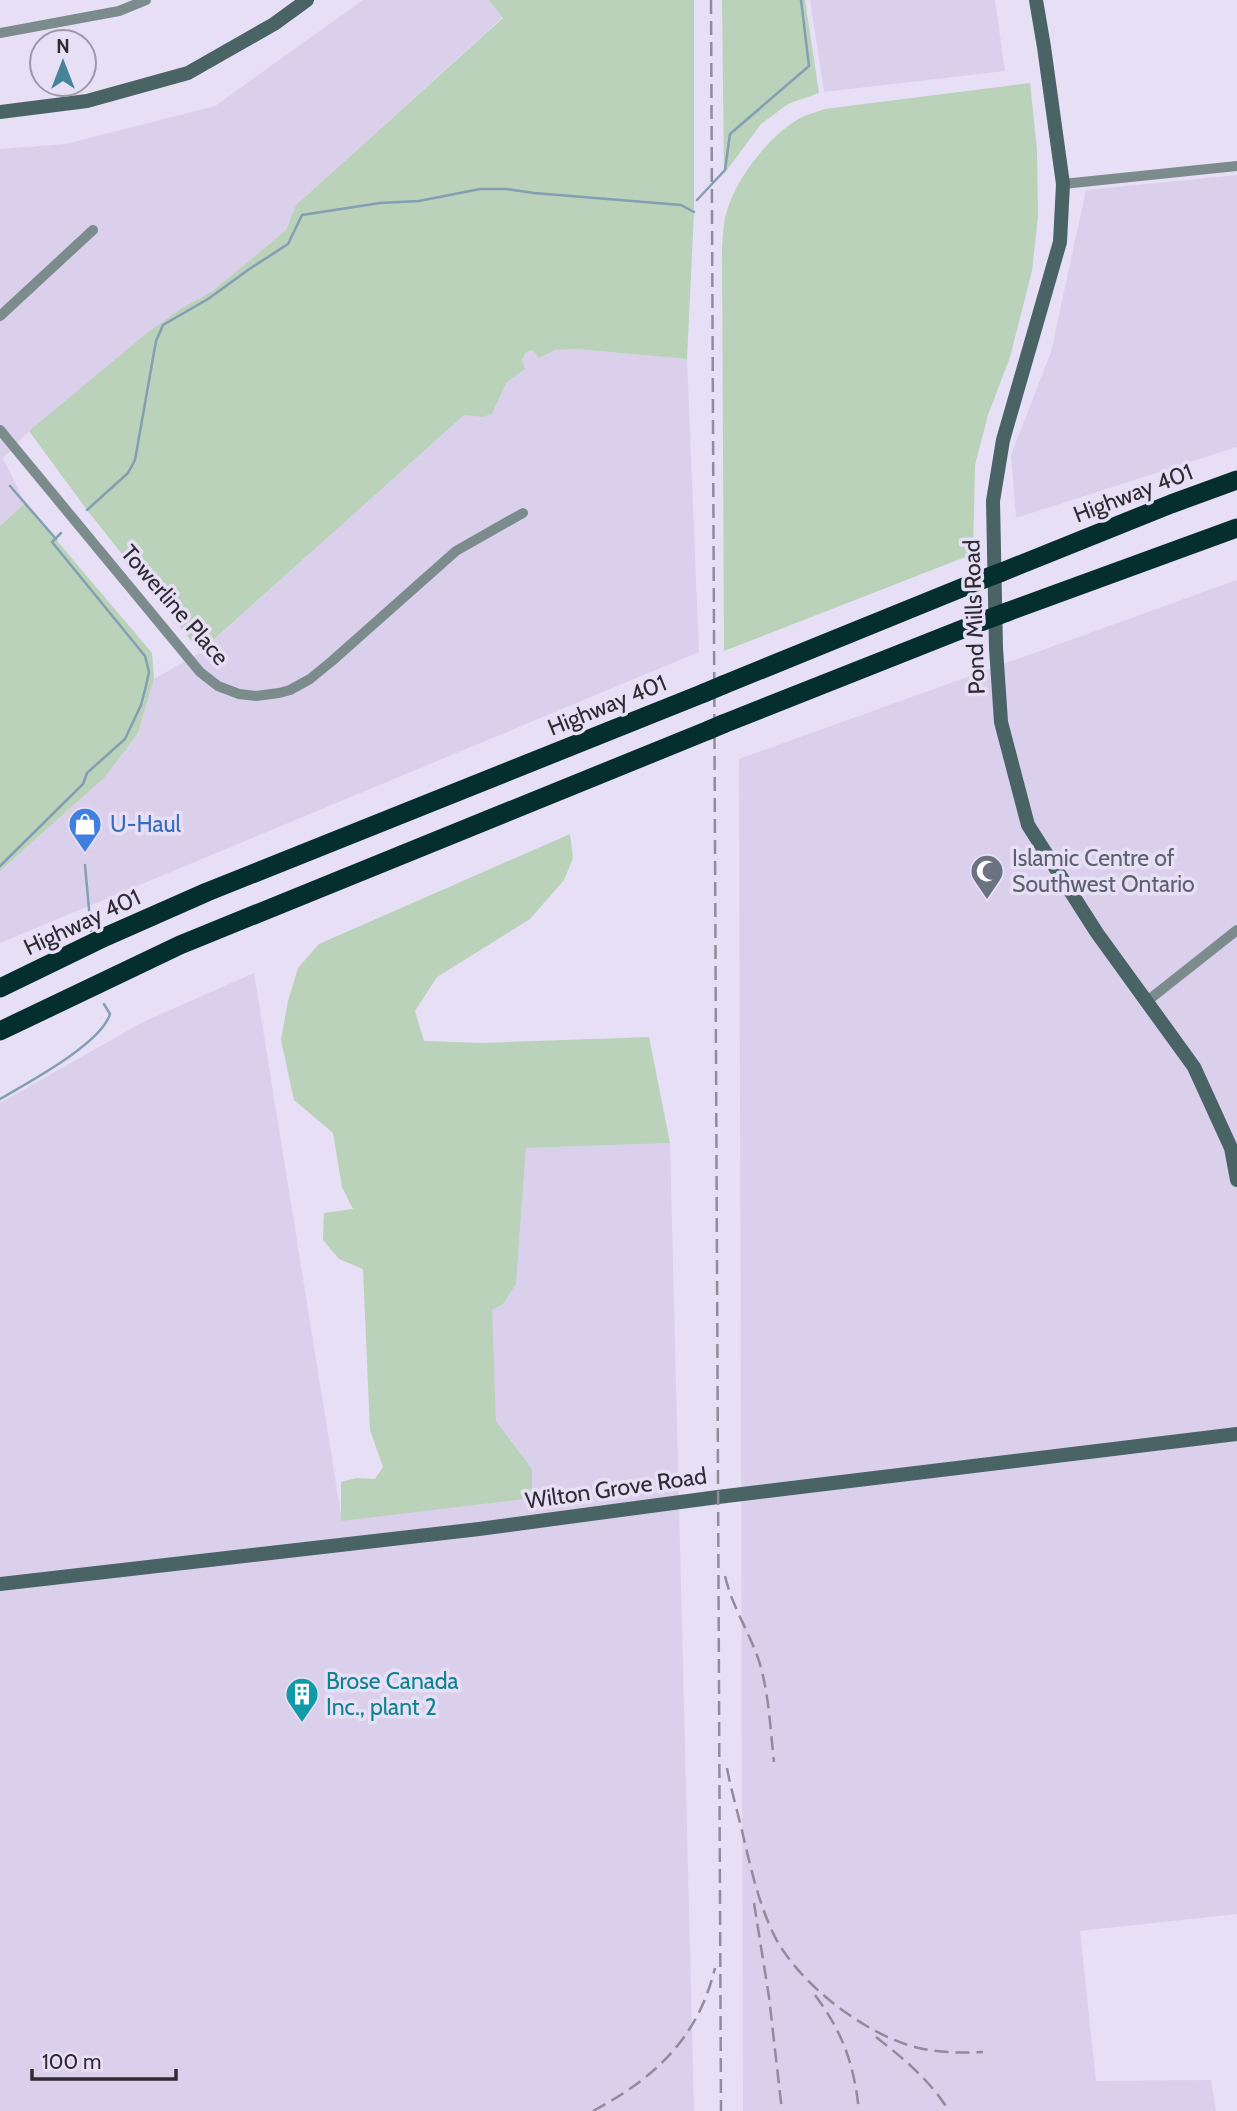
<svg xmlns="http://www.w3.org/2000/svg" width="1237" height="2111" font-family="Cabin,sans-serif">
<rect width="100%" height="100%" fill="#e7dff6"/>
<path fill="#dad0ec" d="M363,0h126l14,17 -207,188 -10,25 -72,60 -32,18 -153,123 -26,27 22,45 -25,23v-377l66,-5 149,-38z
M810,0h185l10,71 -181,21z
M1237,175v272l-221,71 -5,-63 40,-103 35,-162z
M576,349l111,10 12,293 -699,291v-72l106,-95 32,-43 16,-54 47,-27 263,-238 17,3 11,-4 14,-30 19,-14 -3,-9 3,-7 8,-3 6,7 16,-7z
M1237,580v1334l-157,17 16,150 115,-1 5,31h-473l-4,-1352z
M254,973l88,548 190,-52 -36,-48 -4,-87v-24l11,-6 13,-20 10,-136 144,-5 24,968h-694v-1008l143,-81z"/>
<path fill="#b9d2b9" d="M489,0h205v212l-7,147 -111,-10 -21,1 -16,8 -6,-8 -8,3 -3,7 3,9 -19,14 -14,31 -10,3 -18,-2 -264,237 -113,-142 -58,-79 118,-98 35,-25 32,-18 72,-60 10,-25 207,-187z
M722,0h83l14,93 -31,11 -27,20 -37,50z
M1030,83l7,67 1,67 -6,54 -22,86 -22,58 -13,50 -2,89 -249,97 -2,-402c1,-12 1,-26 5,-38 9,-33 43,-76 73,-93 8,-4 17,-6 25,-9z
M25,503l127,150 2,26 -16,54 -32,43 -106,95v-345z
M570,834l3,24 -9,22 -34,39 -93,58 -22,34 9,30 57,2 168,-6 21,106 -144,5 -10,136 -13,20 -11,6 4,111 36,48v29l-191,23v-39l15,-4 19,1 8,-12 -13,-37 -7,-161 -24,-10 -16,-19 1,-27 29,-4 -11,-22 -9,-54 -39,-33 -13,-60 7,-39 10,-33 21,-24z"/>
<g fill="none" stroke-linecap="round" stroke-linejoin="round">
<path stroke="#849eb3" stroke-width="2.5" d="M697,200l28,-30 5,-36 79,-68 -8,-66
M10,486l46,53
M87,510l41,-37 7,-13 21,-119 7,-16 45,-26 40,-29 40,-26 14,-29 78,-12 39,-2 61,-12h26l28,4 147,12 13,7
M85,865l6,66
M0,866l83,-82 4,-11 38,-34 16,-34 5,-19 3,-14 -4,-16 -93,-114 9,-9
M0,1099c27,-16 101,-55 110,-85l-6,-10"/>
<path stroke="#7c8c8d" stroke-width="10" d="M0,33l119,-22 27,-11
M1063,184l174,-18
M0,316l93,-86
M0,430l200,242 18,14 21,8 17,2 23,-3 11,-3 20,-11 22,-18 124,-110 67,-38
M1146,1002l91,-72"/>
<path stroke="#4a6364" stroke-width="14" d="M1036,0l8,47 19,137 -3,58 -57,198 -10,61 3,147 5,74 27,103 69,108 97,134 37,81 6,32
M0,112l87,-11 101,-28 86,-49 33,-24
M0,1584l479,-55 239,-32 519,-63"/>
<path stroke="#052e2f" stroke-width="19" d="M1002,572l169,-68 66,-24
M1007,612l230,-84
M723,685l258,-105
M723,724l260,-103
M0,988l105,-51 102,-45 497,-199
M0,1031l180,-86 529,-215"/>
<path stroke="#918b9b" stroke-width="2.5" stroke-dasharray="14 7" stroke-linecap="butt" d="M711,0l10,2111
M725,1576c7,30 23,54 33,82 11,33 12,69 16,104
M727,1768c4,22 11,45 16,67 8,34 16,70 32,102 25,48 92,99 144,111 21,5 43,5 64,4
M754,1903l15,94 13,114
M815,1995c28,38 39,69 44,116
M876,2037c28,22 54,43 73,74
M593,2111c62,-33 105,-73 122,-143"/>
<path stroke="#052e2f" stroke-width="19" d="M981,580l21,-8
M983,621l24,-9
M704,693l19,-8
M709,730l14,-6"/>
</g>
<defs>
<symbol id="shop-pin" viewBox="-11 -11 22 30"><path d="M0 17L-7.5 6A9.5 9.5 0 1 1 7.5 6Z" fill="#3f7fe0" stroke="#e7dff6"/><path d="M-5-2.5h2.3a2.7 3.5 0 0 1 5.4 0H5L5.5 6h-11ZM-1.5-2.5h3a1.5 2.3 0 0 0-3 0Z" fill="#fff"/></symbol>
<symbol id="mosque-pin" viewBox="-11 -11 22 30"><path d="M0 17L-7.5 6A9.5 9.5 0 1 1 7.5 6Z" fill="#6b7280" stroke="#e7dff6"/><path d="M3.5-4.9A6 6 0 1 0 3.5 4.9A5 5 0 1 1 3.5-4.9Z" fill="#fff"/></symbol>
<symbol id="building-pin" viewBox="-11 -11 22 30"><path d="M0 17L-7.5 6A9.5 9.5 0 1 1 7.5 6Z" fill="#0f9aa8" stroke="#e7dff6"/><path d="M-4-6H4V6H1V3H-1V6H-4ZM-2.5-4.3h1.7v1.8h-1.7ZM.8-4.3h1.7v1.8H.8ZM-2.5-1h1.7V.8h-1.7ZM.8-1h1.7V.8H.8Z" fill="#fff"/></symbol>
</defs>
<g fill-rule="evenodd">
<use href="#shop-pin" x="66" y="805" width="38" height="52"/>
<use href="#mosque-pin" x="968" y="852" width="38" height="52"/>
<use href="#building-pin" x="283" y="1675" width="38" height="52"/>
</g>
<g text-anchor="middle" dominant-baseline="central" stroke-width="7" stroke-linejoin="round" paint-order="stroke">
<g font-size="23" fill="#2e2b33" stroke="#e7dff6">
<text transform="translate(1133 493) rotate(-21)">Highway 401</text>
<text transform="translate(175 605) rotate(49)">Towerline Place</text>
<text transform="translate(974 617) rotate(-92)">Pond Mills Road</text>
<text transform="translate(607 705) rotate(-22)">Highway 401</text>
<text transform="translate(82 922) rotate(-25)">Highway 401</text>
<text transform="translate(616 1488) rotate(-8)">Wilton Grove Road</text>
</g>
<g font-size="23" fill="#366cbe" stroke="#e7dff6" text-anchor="start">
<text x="110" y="824">U-Haul</text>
</g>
<g font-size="23" fill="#5b616d" stroke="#e7dff6" text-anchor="start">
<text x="1012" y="858">Islamic Centre of<tspan x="1012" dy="26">Southwest Ontario</tspan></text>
</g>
<g font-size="23" fill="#0d838f" stroke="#e7dff6" text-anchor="start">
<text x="326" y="1681">Brose Canada<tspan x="326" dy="26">Inc., plant 2</tspan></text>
</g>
</g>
<g transform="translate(63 63)"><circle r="33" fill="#e7dff6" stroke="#9d97a8" stroke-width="2"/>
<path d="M0-5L12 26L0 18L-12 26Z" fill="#448398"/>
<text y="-10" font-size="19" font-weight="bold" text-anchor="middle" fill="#2e2b33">N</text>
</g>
<path d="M32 2069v10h144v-10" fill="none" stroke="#2e2b33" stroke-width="3.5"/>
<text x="42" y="2069" font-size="21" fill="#2e2b33" stroke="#e7dff6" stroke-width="5" paint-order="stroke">100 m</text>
</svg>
